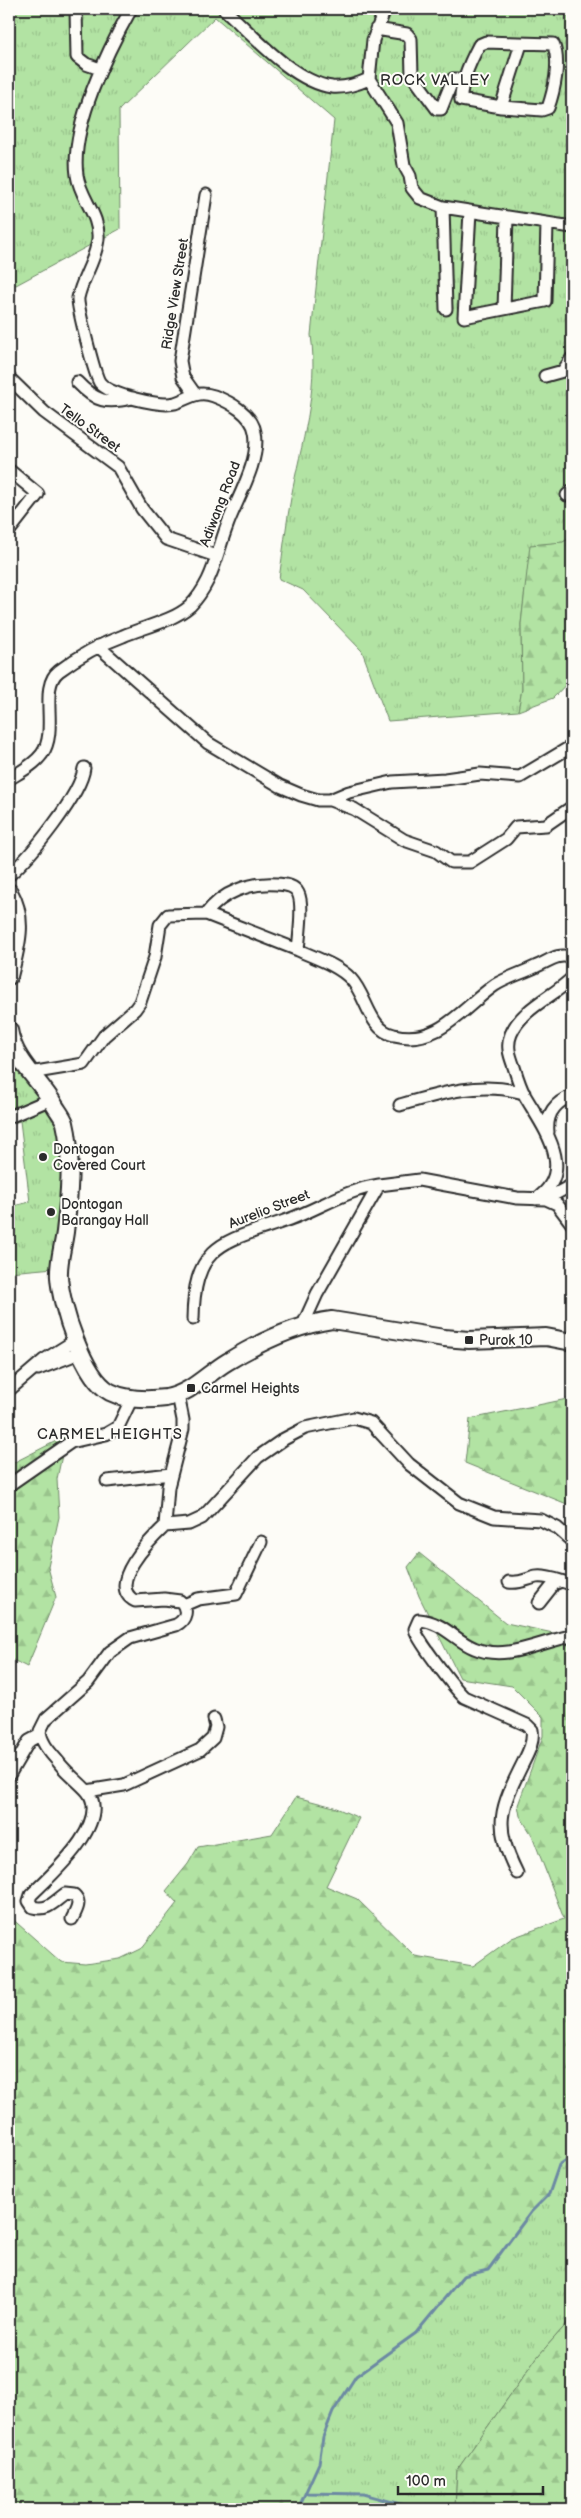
<svg xmlns="http://www.w3.org/2000/svg" width="581" height="2518" font-family="'Balsamiq Sans',sans-serif">
<defs>
<pattern id="grass-tufts" width="24" height="20" patternUnits="userSpaceOnUse" patternTransform="scale(1.25)"><rect width="24" height="20" fill="#b2e3a3"/><path d="M3 7l-1-3M5 7V3M7 7l1-3M15 17l-1-3M17 17v-4M19 17l1-3" fill="none" stroke="#99c38c"/></pattern>
<pattern id="forest-firs" width="22" height="20" patternUnits="userSpaceOnUse" patternTransform="scale(1.25)"><rect width="22" height="20" fill="#b2e3a3"/><path d="M5 1l3.5 6h-7zM16 11l3.5 6h-7z" fill="#99c38c"/></pattern>
</defs>
<rect width="100%" height="100%" fill="#fdfcf7"/>
<filter id="ink" filterUnits="userSpaceOnUse"><feTurbulence type="fractalNoise" baseFrequency=".02" numOctaves="2"/><feDisplacementMap in="SourceGraphic" scale="10" xChannelSelector="R" yChannelSelector="G"/><feConvolveMatrix kernelMatrix="1 2 1 2 8 2 1 2 1" color-interpolation-filters="sRGB"/></filter>
<g filter="url(#ink)">
<path fill="url(#grass-tufts)" stroke="#6e8767" d="M9,9h563v528l-9,5 -38,48 -4,34 1,65 -4,22 -130,10 -26,-70 -59,-61 -24,-11c4,-27 7,-54 12,-81 10,-54 28,-107 20,-163l23,-215 -119,-103 -96,93 1,119 -104,56 -7,-3z
M9,1058c16,21 38,37 49,62 14,35 0,110 -4,148l-45,4v-65l21,-5 -10,-81 -11,3z
M572,2152v166l-34,38 -81,114 -2,39h-157l21,-46 4,-26 10,-25 23,-36 60,-43 47,-57 25,-6 43,-58 18,-18 10,-29 9,-6z"/>
<path fill="url(#forest-firs)" stroke="#6e8767" d="M572,537v141l-19,20 -35,13 4,-22 -1,-65 9,-79 33,-3z
M572,1398v108l-107,-43 5,-44z
M66,1436l-9,43 2,38 -11,50 8,30 -29,70 -18,-9v-193z
M419,1553l87,70 66,14v515l-4,7 -9,6 -10,29 -18,18 -43,58 -25,6 -47,57 -60,43 -23,36 -10,25 -4,26 -21,46h-210l-13,-8 -4,8h-62v-593l52,46 24,2 35,-5 21,-10 36,-46 -11,-12 22,-27 10,-17 74,-13 24,-37 38,10 25,11 -33,68 31,13 58,57 58,10 39,-28 52,-19 -32,-84 -12,-19 -2,-11 25,-69v-19l-31,-31 -52,-8 -41,-82 -11,-29z
M572,2318v191h-117l2,-39 81,-114z"/>
<g fill="none" stroke-linecap="round" stroke-linejoin="round">
<path stroke="#6c89a3" stroke-width="3" d="M307,2493l56,1 55,15
M298,2509l21,-46 4,-26 10,-25 23,-36 60,-43 47,-57 25,-6 43,-58 18,-18 10,-29 9,-6 4,-7"/>
<defs>
<path id="street" d="M76,9l1,48 9,7 14,5
M224,9c28,25 69,73 108,78 12,1 26,-3 37,-8l4,-39 12,-31
M376,29l31,5 4,5 1,36 25,34h4l12,-30h11
M486,42l67,2c8,17 1,47 -5,64l-6,2 -41,-3 -40,-7c-1,-18 10,-40 18,-55z
M369,79l28,44 7,42 6,11 2,12 8,10 23,9 129,20
M501,107l20,-63
M443,207l3,102
M470,212l-6,105 81,-16 2,-77
M504,309l3,-91
M545,376l18,-5 9,-13
M9,378l35,34 74,55 24,42 24,30 50,17
M77,382c19,20 29,22 56,16
M195,394l-12,-17 -3,-16 26,-166
M9,470l29,24 -29,37
M567,495l5,-4
M98,646l110,97 72,43 21,9 17,5h12l19,-8 43,-10 53,-3 35,-5 40,3 52,-31
M9,779c11,-7 25,-14 33,-25 17,-24 -4,-67 17,-83 20,-15 42,-27 64,-35 21,-9 50,-15 67,-30 7,-7 13,-16 18,-26 8,-16 12,-36 19,-54 9,-26 34,-65 28,-94 -3,-18 -25,-30 -41,-36 -17,-6 -24,2 -39,7 -15,4 -65,-8 -75,-20 -5,-6 -23,-77 -22,-85 4,-20 18,-38 20,-59 2,-24 -18,-41 -21,-64 -7,-48 31,-125 54,-166
M330,800l24,9 50,31 32,11 15,11h19l36,-23 10,-12 30,-2 26,-18
M9,875c21,-18 72,-80 75,-107
M206,914c16,-22 44,-32 71,-30 8,1 17,1 21,9 6,11 1,44 0,57 17,8 40,15 53,29 16,17 18,51 43,56 45,11 69,-28 101,-50 13,-8 28,-12 42,-19 12,-5 22,-14 35,-8
M30,1073l54,-9 20,-28 31,-27 5,-7 15,-45 5,-32 8,-10 38,-1 92,36
M400,1105c41,-12 81,-24 124,-12
M9,1117l42,-18
M548,1132c-2,-18 7,-30 24,-36
M536,1199c42,-28 7,-72 -11,-103 -5,-9 -8,-19 -11,-29 -4,-11 -8,-21 -3,-33 11,-26 42,-37 61,-56
M546,1199l11,5 15,20
M193,1319c1,-79 34,-77 97,-100 30,-11 56,-29 89,-34
M302,1327l15,-33 62,-109 40,-5 98,18 29,1 26,-14
M38,1369l44,-17
M9,1390l35,-30 32,-20
M107,1481l64,-7
M9,1485l62,-43 35,-8 12,-7 14,-29
M165,1526l24,-2 13,-6 56,-61 26,-18 21,-11 49,-10 17,5 38,41 50,39 35,14 47,3 16,8 15,13
M509,1582c11,2 17,-3 27,-5 11,-2 26,5 36,7
M539,1603l15,-19 7,-3
M184,1605l14,-6 38,-5 25,-52
M9,1775l20,-34 11,-6
M87,1791l37,-6 76,-35 13,-12 3,-11 -2,-8
M517,1873c-24,-48 -17,-64 6,-110 5,-10 11,-21 9,-33l-5,-5 -63,-28c-9,-8 -49,-60 -49,-68l4,-9c25,2 35,20 55,28 32,14 67,-7 98,-12
M72,1919c4,-8 10,-17 2,-24l-9,-1c-11,8 -17,17 -32,13l-4,-6 2,-6c19,-19 82,-73 56,-104 -8,-9 -19,-17 -27,-27 -8,-10 -19,-20 -20,-33l6,-12 42,-37 22,-30 20,-14 46,-13c10,-5 13,-16 4,-24l-16,-2 -29,2c-30,-16 16,-62 30,-75l3,-39 15,-58v-9l-5,-25"/>
<path id="secondary" d="M9,892c16,28 7,55 0,84
M9,1030c5,31 31,50 46,76 3,5 8,11 10,17 8,33 4,75 0,109 -2,15 -7,30 -6,45 2,29 24,100 51,115 16,8 38,8 56,6 24,-4 41,-24 61,-36 31,-19 69,-37 105,-42l112,18 25,2 77,-3 26,5"/>
</defs>
<use href="#street" stroke="#2b2b2b" stroke-width="15"/>
<use href="#secondary" stroke="#2b2b2b" stroke-width="20"/>
<use href="#street" stroke="#fdfcf7" stroke-width="11"/>
<use href="#secondary" stroke="#fdfcf7" stroke-width="16"/>
</g>
</g>
<g fill="#2b2b2b" stroke="#fdfcf7" stroke-width="2">
<circle cx="43" cy="1157" r="5"/>
<circle cx="51" cy="1212" r="5"/>
<rect x="464" y="1335" width="10" height="10" rx="2.5"/>
<rect x="186" y="1383" width="10" height="10" rx="2.5"/>
</g>
<g text-anchor="middle" dominant-baseline="central" stroke-width="4" stroke-linejoin="round" paint-order="stroke">
<g font-size="14" fill="#2b2b2b" stroke="#fdfcf7">
<text transform="translate(175 294) rotate(-81)">Ridge View Street</text>
<text transform="translate(90 428) rotate(36)">Tello Street</text>
<text transform="translate(220 504) rotate(-69)">Adiwang Road</text>
<text transform="translate(269 1209) rotate(-21)">Aurelio Street</text>
</g>
<g font-size="14" fill="#2b2b2b" stroke="#fdfcf7" text-anchor="start">
<text x="53" y="1149">Dontogan<tspan x="53" dy="16">Covered Court</tspan></text>
<text x="61" y="1204">Dontogan<tspan x="61" dy="16">Barangay Hall</tspan></text>
<text x="479" y="1340">Purok 10</text>
<text x="201" y="1388">Carmel Heights</text>
</g>
<g font-size="15" letter-spacing="1" fill="#2b2b2b" stroke="#fdfcf7">
<text x="435" y="80">ROCK VALLEY</text>
<text x="110" y="1434">CARMEL HEIGHTS</text>
</g>
</g>
<rect width="581" height="2518" fill="none" stroke="#fdfcf7" stroke-width="30"/>
<rect x="15" y="15" width="551" height="2488" fill="none" stroke="#2b2b2b" stroke-width="2" filter="url(#ink)"/>
<path d="M398 2486v8h145v-8" fill="none" stroke="#2b2b2b" stroke-width="2.5"/>
<text x="406" y="2486" font-size="15" fill="#2b2b2b" stroke="#fdfcf7" stroke-width="4" paint-order="stroke">100 m</text>
</svg>
